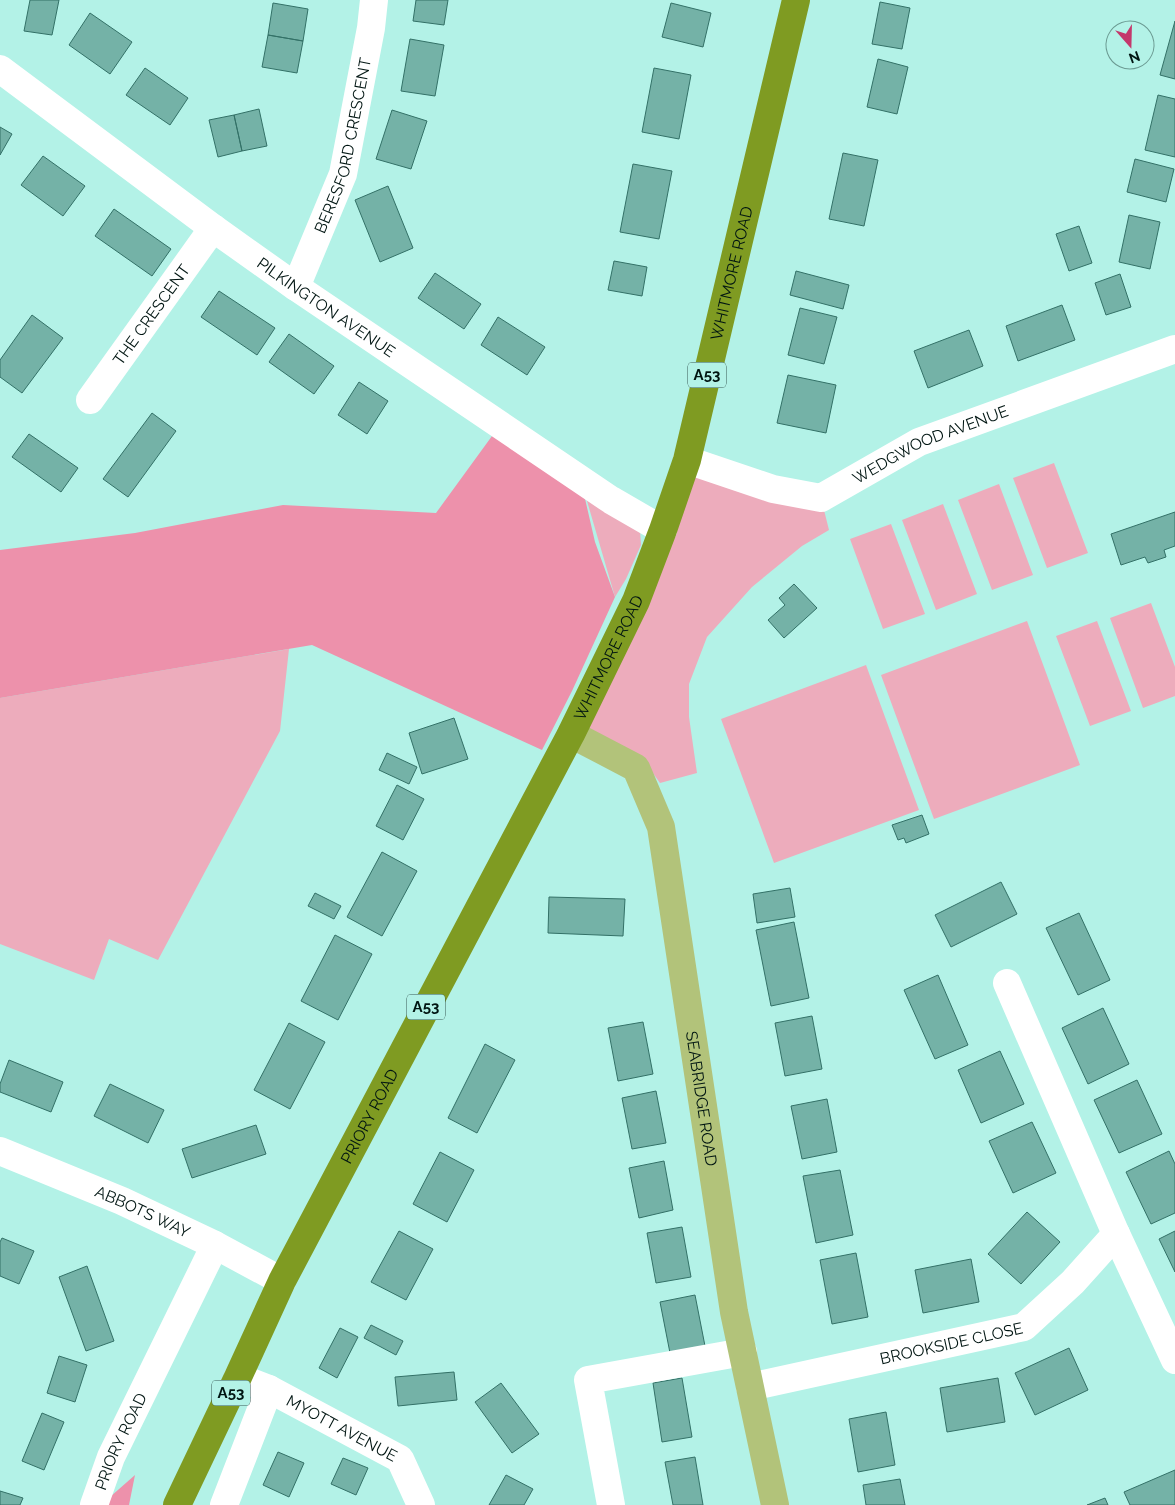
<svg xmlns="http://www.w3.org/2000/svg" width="1175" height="1505" font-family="Raleway,sans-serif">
<rect width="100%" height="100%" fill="#b3f2e7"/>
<path fill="#edacbc" d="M687,460l134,38 8,32 -27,16 -50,41 -45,50 -18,47v33l8,56 -37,10 -10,-14 -79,-35z
M1054,463l34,90 -41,15 -34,-90z
M580,477l60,53 1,15 -15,34 -11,18z
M999,484l34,91 -41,15 -34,-90z
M943,504l34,90 -41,16 -34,-90z
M891,524l34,90 -42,15 -33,-90z
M1151,603l24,64v29l-32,12 -33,-90z
M1027,621l53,144 -146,54 -53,-144z
M1097,621l34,90 -41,15 -34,-90z
M289,649l-9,82 -122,229 -49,-21 -15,41 -94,-36v-246z
M866,665l53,145 -145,53 -53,-144z"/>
<path fill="#ed91ab" d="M500,425l80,52 15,65 20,55 -43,94 -30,59 -230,-105 -312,53v-148l135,-17 148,-28 153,8z
M135,1475l-6,30h-27v-1z"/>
<path fill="#74b2a7" stroke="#337167" d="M30,0h29l-7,35 -28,-4z
M416,0h32l-4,25 -31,-4z
M880,2l30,6 -8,41 -30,-5z
M273,3l35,6 -5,32 -35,-6z
M671,3l40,10 -8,34 -41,-10z
M90,13l42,29 -22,32 -41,-29z
M1175,21v58l-15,-4z
M268,35l35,6 -6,32 -35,-6z
M410,39l34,6 -9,51 -34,-5z
M878,59l30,8 -11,47 -30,-7z
M145,68l43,30 -18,27 -44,-30z
M654,68l37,7 -12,64 -37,-7z
M1158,95l17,4v58l-30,-7z
M259,109l8,37 -25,5 -8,-36z
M392,110l35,11 -16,48 -35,-10z
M234,115l8,36 -24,6 -9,-37z
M0,127l12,7 -12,21z
M843,153l35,7 -14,66 -35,-7z
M43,156l42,30 -22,30 -42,-31z
M1135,159l39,10 -8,33 -39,-10z
M633,164l39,7 -13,68 -39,-7z
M388,186l25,62 -33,14 -25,-62z
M114,209l57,40 -19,27 -57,-40z
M1129,215l31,7 -10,47 -31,-7z
M1079,226l13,37 -23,8 -13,-37z
M614,261l33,6 -5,29 -34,-6z
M796,271l53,14 -6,24 -53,-14z
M435,273l46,31 -17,25 -46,-31z
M1120,274l11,33 -25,8 -11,-32z
M219,291l56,37 -18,27 -56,-38z
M1062,305l13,35 -57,21 -12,-35z
M800,308l37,9 -13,47 -36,-9z
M32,315l31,23 -41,55 -22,-16v-17z
M498,317l47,30 -18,28 -46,-30z
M969,330l14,36 -55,22 -14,-37z
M289,334l45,32 -20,28 -45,-32z
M788,375l48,10 -10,48 -49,-10z
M359,382l29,19 -21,33 -29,-19z
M152,413l24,18 -48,66 -25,-18z
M29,434l49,34 -17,24 -49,-35z
M1175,512v34l-11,4 2,7 -18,6 -3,-6 -24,8 -10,-31z
M794,584l23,24 -33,30 -16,-18 17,-15 -6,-7z
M454,718l14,41 -46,15 -13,-41z
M387,753l30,14 -8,17 -30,-14z
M397,785l27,14 -21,41 -27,-14z
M922,815l7,19 -23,9 -2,-5 -6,2 -6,-15z
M382,852l35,19 -35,65 -35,-19z
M1001,882l16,32 -66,33 -16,-32z
M790,888l5,29 -38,6 -4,-29z
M315,893l26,13 -7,13 -26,-13z
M549,897l76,2 -2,37 -75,-3z
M1079,913l31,67 -32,15 -32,-67z
M794,922l15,76 -38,8 -15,-76z
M335,935l37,19 -34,66 -37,-19z
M938,975l30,70 -33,14 -31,-69z
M1103,1008l26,56 -41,20 -26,-56z
M812,1016l10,53 -37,7 -10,-53z
M643,1022l10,52 -35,7 -10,-53z
M289,1023l36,19 -35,67 -36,-19z
M485,1044l30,16 -38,73 -29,-15z
M1000,1051l24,53 -43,19 -23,-53z
M9,1060l54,22 -12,30 -51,-20v-8z
M1137,1080l25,54 -43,19 -25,-53z
M110,1084l54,26 -16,33 -54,-27z
M656,1091l10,52 -34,6 -10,-51z
M827,1099l10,53 -35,7 -11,-53z
M1032,1122l24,51 -43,20 -24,-52z
M256,1125l10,29 -74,24 -10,-29z
M1169,1151l6,13v49l-24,11 -25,-52z
M440,1152l34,18 -27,52 -34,-18z
M664,1161l9,49 -34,8 -10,-50z
M840,1170l13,65 -37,8 -13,-67z
M1027,1212l33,30 -39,42 -33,-30z
M682,1227l9,50 -35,6 -9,-50z
M399,1231l34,18 -27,51 -35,-18z
M1175,1231v41l-16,-33z
M2,1238l32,13 -15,33 -19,-8v-34z
M856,1253l12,64 -36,7 -12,-64z
M971,1259l8,43 -56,11 -8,-43z
M87,1266l27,75 -28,10 -27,-74z
M695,1295l10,51 -35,7 -10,-51z
M371,1325l32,16 -7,14 -32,-17z
M340,1328l18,9 -21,41 -18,-10z
M1069,1348l19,42 -53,25 -20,-42z
M59,1356l28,9 -12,37 -28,-9z
M454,1372l3,28 -59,6 -3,-29z
M682,1378l10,59 -30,5 -9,-59z
M998,1378l7,44 -58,10 -7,-44z
M501,1383l38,51 -27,19 -37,-51z
M886,1412l9,53 -37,7 -9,-53z
M42,1413l22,9 -20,48 -22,-9z
M278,1452l26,11 -15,34 -26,-12z
M695,1457l8,48h-30l-8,-43z
M343,1458l25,10 -12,27 -25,-11z
M1175,1470v35h-45l-6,-13z
M506,1475l27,14 -9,16h-35z
M900,1479l5,26h-39l-3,-20z
M0,1491l23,7 -3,7h-20z
M1105,1498l3,7h-21z"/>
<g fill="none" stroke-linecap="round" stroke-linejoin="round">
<g stroke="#fff" stroke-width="28">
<path id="s1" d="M0,69l213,159 83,59 315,213 52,30"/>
<path id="s2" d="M296,287l47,-113 28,-146 3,-28"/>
<path id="s3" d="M90,400l123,-172"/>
<path id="s4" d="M687,460l86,29 48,9 98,-56 256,-93"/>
<path d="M1007,983l109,251 59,126"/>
<path id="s5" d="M0,1151l122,50 93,44 67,36"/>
<path id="s6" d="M238,1377l31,12 131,70 21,46"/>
<path id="s7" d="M750,1387l274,-60 49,-45 43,-48"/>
<path id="s8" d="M94,1505l17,-48 104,-212"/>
<path d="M224,1505l45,-116"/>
<path d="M611,1505l-23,-125 155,-28"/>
</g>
<path stroke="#b2c37a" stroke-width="28" id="s9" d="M571,734l65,34 25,59 73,485 41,193"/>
<path stroke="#7f9b22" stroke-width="28" id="s10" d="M177,1505l61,-128 44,-96 289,-547 65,-133 27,-71 24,-70 109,-460"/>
</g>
<g text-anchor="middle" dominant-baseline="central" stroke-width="4.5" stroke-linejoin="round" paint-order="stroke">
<g fill="#b3f2e7" stroke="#365752" stroke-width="1">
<rect x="688" y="362.5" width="38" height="25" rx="4"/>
<rect x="407" y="994.5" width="38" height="25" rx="4"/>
<rect x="212" y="1380.5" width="38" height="25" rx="4"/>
</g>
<g font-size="15" font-weight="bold" fill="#001512">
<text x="707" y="375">A53</text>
<text x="426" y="1007">A53</text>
<text x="231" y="1393">A53</text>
</g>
<g font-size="16" fill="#001512" stroke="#b3f2e7">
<text stroke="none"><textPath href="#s2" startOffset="150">BERESFORD CRESCENT</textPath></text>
<text stroke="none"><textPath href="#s10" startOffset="1356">WHITMORE ROAD</textPath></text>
<text stroke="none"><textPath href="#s1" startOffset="404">PILKINGTON AVENUE</textPath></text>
<text stroke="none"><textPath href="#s3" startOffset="105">THE CRESCENT</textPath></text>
<text stroke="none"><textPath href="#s4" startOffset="262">WEDGWOOD AVENUE</textPath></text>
<text stroke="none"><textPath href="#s10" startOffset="951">WHITMORE ROAD</textPath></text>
<text stroke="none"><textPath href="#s9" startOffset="412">SEABRIDGE ROAD</textPath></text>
<text stroke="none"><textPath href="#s10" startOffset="434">PRIORY ROAD</textPath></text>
<text stroke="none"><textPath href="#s5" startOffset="155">ABBOTS WAY</textPath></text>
<text stroke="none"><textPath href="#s7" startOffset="206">BROOKSIDE CLOSE</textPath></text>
<text stroke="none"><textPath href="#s6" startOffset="116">MYOTT AVENUE</textPath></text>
<text stroke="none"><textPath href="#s8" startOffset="69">PRIORY ROAD</textPath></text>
</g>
</g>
<g transform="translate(1130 45) rotate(160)"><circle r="24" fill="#b3f2e7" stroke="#6b9a92"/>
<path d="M0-4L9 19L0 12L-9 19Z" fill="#c4386c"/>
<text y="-8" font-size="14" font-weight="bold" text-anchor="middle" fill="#001512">N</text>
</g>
</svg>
